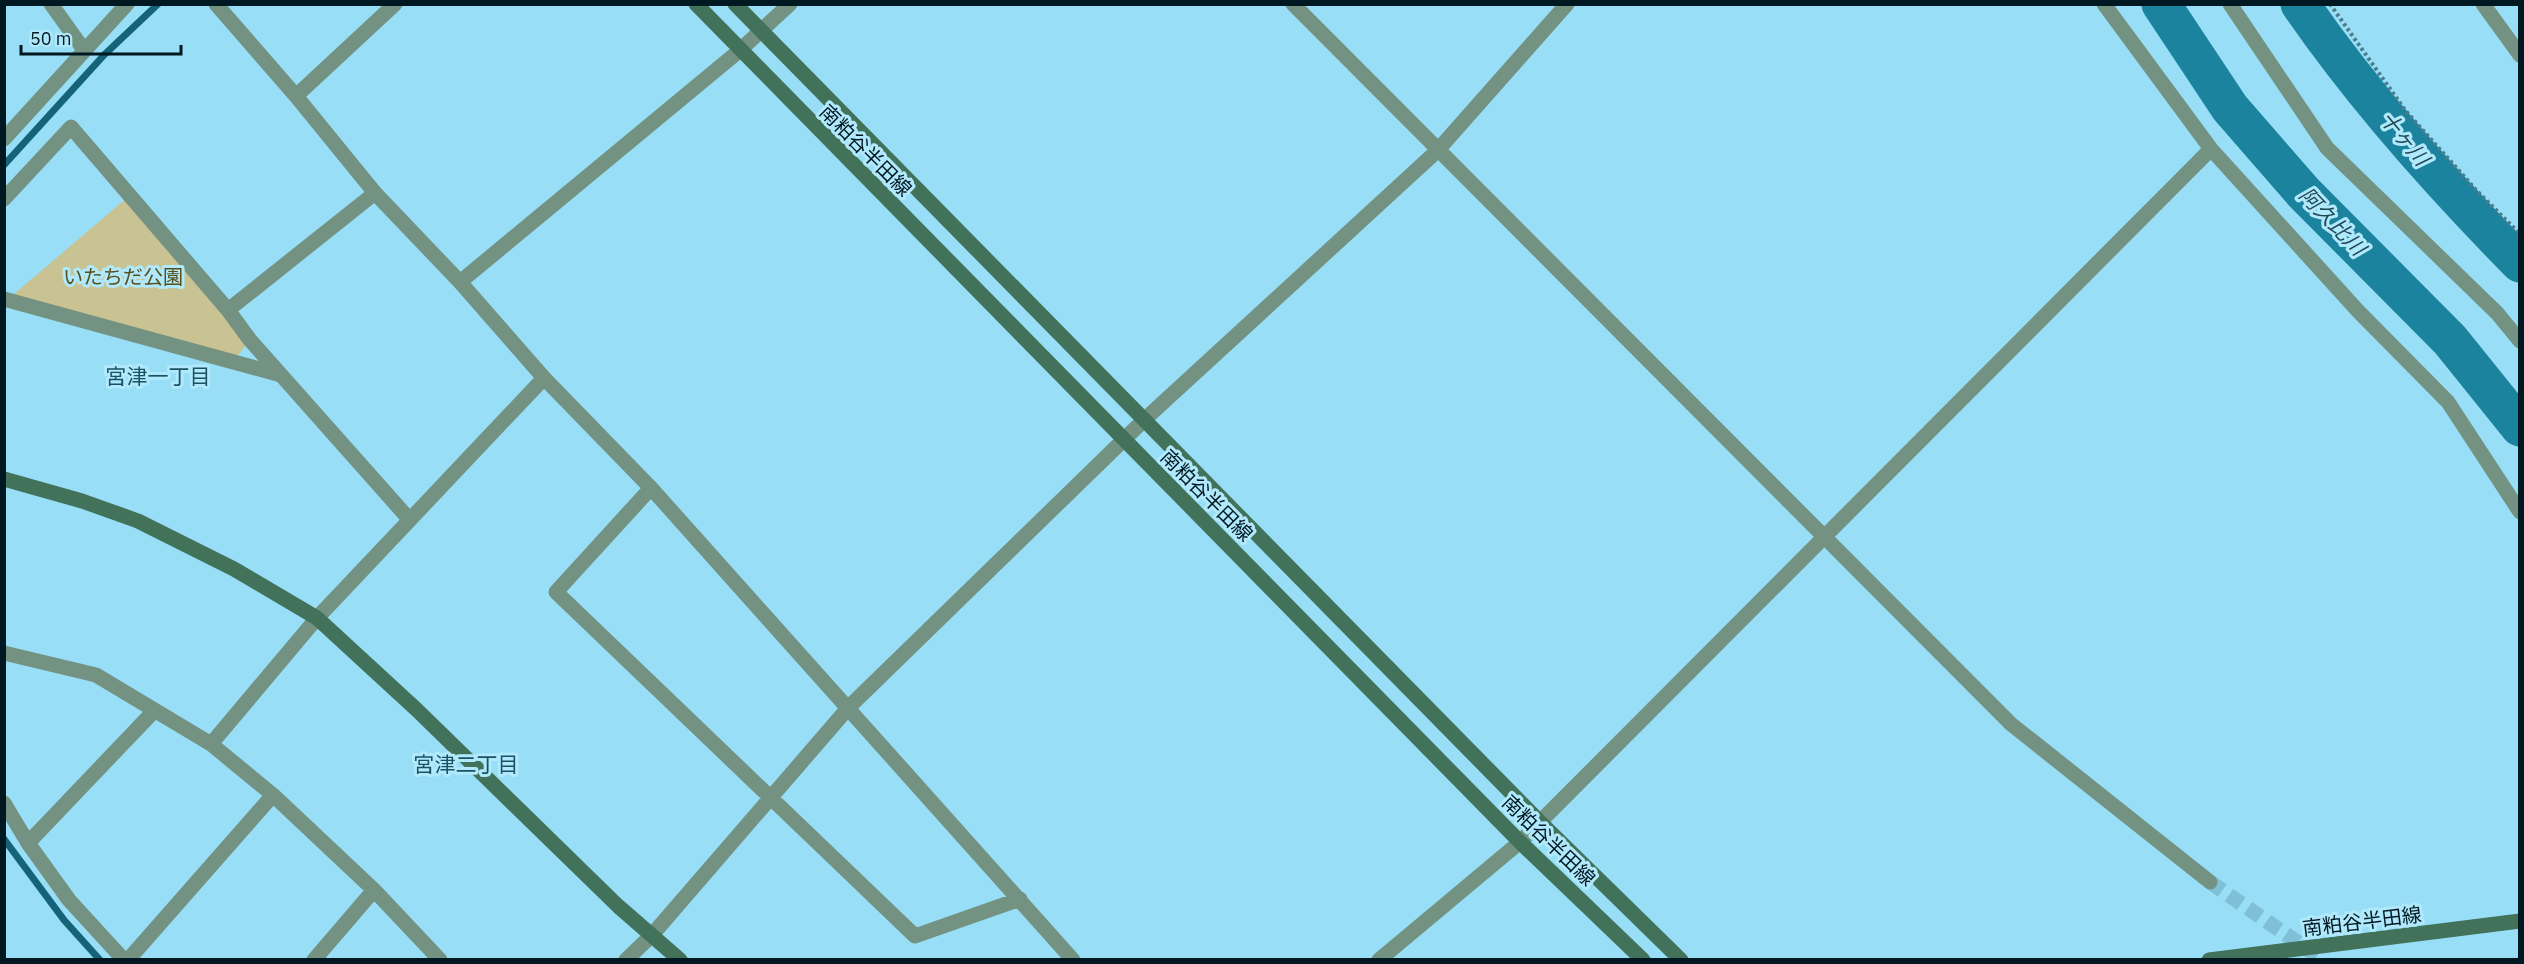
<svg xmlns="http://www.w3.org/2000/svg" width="2524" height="964" font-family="'IBM Plex Sans','Noto Sans JP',sans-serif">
<rect width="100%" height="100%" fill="#97def6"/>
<path fill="#c9c293" d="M129,196l121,144 -18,23 -226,-62z"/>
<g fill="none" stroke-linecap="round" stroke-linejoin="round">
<path stroke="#146378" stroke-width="7" d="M4,165l100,-110 54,-51
M4,839l60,81 36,40"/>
<path stroke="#1c839e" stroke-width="39" d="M2161,4l69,104 74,85 146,147 70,87
M2300,4c64,93 141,179 220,259"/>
<path stroke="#80c0d6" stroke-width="15" stroke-dasharray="15 8" stroke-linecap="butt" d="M2210,882l113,78"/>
<path stroke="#4c7c8c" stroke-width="4" stroke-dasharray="3 3" stroke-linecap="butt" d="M2330,4l75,106 72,81 43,43"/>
<path stroke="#739281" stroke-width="15" d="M51,4l33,46
M216,4l80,92 79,97 85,89 84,96 107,110 422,472
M1293,4l718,720 199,158
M2104,4l107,145 147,162 90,91 72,110
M2230,4l97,144 170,165 23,28
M2483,4l37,51
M296,96l99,-92
M4,139l123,-135
M4,199l67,-72 157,183 22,30 159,179
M460,282l279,-231 51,-47
M4,299l277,76
M228,310l147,-117
M651,488l-95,104 359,344 105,-37
M4,653l92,22 115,69 62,51 101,95 66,70
M211,744l106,-126 227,-240
M4,803l24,40 41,57 55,60
M28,843l126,-132
M128,960l145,-165
M314,960l60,-70
M626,960l26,-25 197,-228 295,-287 293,-269 130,-147
M1379,960l141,-118 691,-693"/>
<path stroke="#43725a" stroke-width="15" d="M696,4l824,838 123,118
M735,4l805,818 141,138
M4,479l78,22 56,20 96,48 83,49 100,92 201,196 62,54
M2209,960l311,-39"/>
</g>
<g text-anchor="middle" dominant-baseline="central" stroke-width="6" stroke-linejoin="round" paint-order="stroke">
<g font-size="20" fill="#001821" stroke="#b1e9fc">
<text transform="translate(866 150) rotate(45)">南粕谷半田線</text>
<text transform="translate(1207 495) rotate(45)">南粕谷半田線</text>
<text transform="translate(1549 840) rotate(44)">南粕谷半田線</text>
<text transform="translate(2362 921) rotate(-7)">南粕谷半田線</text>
</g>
<g font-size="20" fill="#595018" stroke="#b1e9fc">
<text x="123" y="276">いたちだ公園</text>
</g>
<g font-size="21" font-style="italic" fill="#1f4855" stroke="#b1e9fc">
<text transform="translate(2405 138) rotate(50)">十ヶ川</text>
<text transform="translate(2333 221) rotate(46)">阿久比川</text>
</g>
<g font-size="21" fill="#1a5262" stroke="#b1e9fc">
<text x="158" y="376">宮津一丁目</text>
<text x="466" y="764">宮津二丁目</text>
</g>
</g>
<rect width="2524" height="964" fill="none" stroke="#001821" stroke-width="12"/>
<path d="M21 45v9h160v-9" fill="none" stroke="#001821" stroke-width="3"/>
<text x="30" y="45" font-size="18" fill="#001821" stroke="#b1e9fc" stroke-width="4.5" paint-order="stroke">50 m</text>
</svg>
